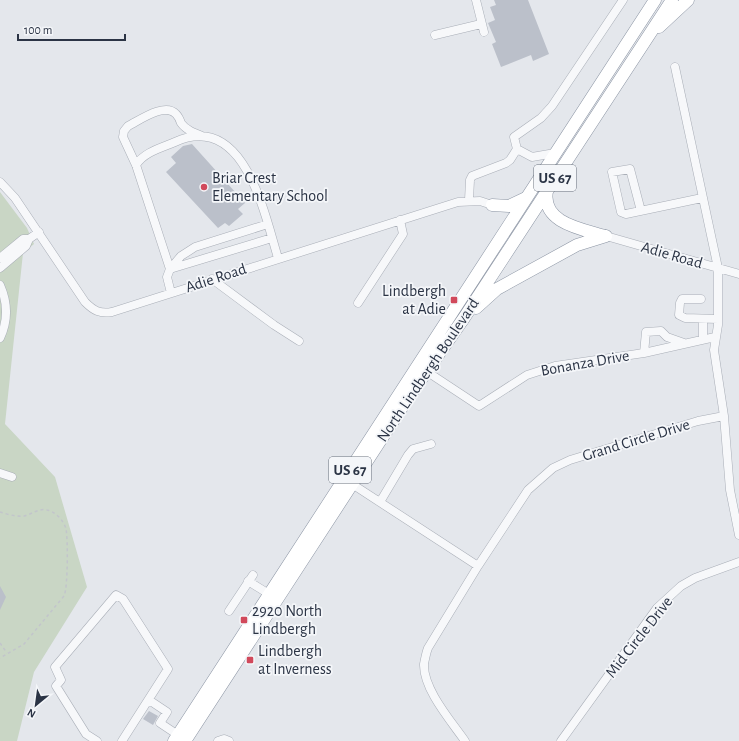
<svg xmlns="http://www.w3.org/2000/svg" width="739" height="741" font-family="'Alegreya Sans',sans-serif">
<rect width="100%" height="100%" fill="#e4e7ec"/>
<path fill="#c9d6c5" d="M0,192l27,36 7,16 -11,9 -18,171 50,53 32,110 -53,85 -17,69h-17z"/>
<path fill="#bbc0ca" d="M494,0h34l21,54 -16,7 -2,-6 -30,12 -9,-23 4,-2 -8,-19 7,-3 -5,-13 6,-2z
M192,144l53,59 -7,6 5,5 -14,12 -4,-3 -7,5 -52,-56 10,-9 -5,-6 12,-11z
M0,586l6,11 -6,13z
M149,711l9,5 -5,9 -10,-6z"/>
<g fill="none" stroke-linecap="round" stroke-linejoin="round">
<defs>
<path id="minor" d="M476,0l8,32
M435,35l46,-11
M675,67l43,201v57l-4,25 10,66 6,74 9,45
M517,149l15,8 23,-4
M136,165c8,-13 25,-17 39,-23 69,-31 89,70 103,116
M0,182l15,16 70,104c9,9 15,12 27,10l346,-110 22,-1 12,4
M469,200l1,-20 2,-4 34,-13 4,-3 7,-11 -3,-12 27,-19 11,-12 71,-106
M641,211l-11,-42 -18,3 9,40 5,2 76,-16
M606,236l133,38
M0,258l23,-19h6
M0,268l26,-22 3,-7 10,-7
M170,269l-34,-104 -13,-28 1,-6 4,-5c12,-6 37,-24 48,-12 3,3 4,6 5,9 5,7 13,10 21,13
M170,269l11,-13 14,-9 73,-23
M212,279l62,46 25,16
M0,285c8,18 8,36 0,53
M171,293l-4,-16 3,-8 102,-31
M701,299h-19l-2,4 -1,12 6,3 33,1
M358,303l45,-69 -3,-14
M703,319v20
M644,353l2,-21 15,-1 6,6 17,6
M426,371l53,35 48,-31 28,-9 89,-13 71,-16
M0,473l12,4
M352,484l126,82
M380,502l28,-47 5,-6 18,-5
M248,581l21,13
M229,611l24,-36
M149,700l18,12 -7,11 18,12
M97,741l-11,-7 -30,-48 5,-6 -6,-13 61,-72 7,4 45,70 -46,72
M218,741l6,-2 5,2
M465,741c-14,-20 -42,-52 -41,-77 1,-5 2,-11 4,-16l50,-82 50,-76 25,-22 17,-8 128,-39 26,-5
M561,741l96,-133 24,-22 14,-8 44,-16"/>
<path id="highway" d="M659,27l29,-27
M547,191c-6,32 35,38 58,45
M492,205l17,1 17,-8
M476,308l21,-19 80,-44 29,-9
M174,741l481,-741
M185,741l225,-346 54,-77 208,-318"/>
</defs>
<use href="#minor" stroke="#a9aeb7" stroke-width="9"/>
<use href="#highway" stroke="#8b94a3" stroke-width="13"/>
<path stroke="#c2c5cb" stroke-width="1.5" stroke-dasharray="3 3" stroke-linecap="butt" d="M0,512c7,2 16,5 24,4 8,-2 15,-8 23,-6 9,2 17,11 19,19 2,9 2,59 -2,67l-40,48 -24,14
M0,643l7,10"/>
<use href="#minor" stroke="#f7f8fa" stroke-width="8"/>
<use href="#highway" stroke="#fff" stroke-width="12"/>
</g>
<g fill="#d1495b" stroke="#f4f6f9" stroke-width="1.5">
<circle cx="204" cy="187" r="4"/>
<rect x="450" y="296" width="8" height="8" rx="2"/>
<rect x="240" y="616" width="8" height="8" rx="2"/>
<rect x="246" y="656" width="8" height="8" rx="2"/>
</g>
<g text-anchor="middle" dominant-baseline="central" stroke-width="3.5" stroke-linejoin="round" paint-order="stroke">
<g fill="#f4f6f9" stroke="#676e7b" stroke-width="1">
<rect x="534" y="165" width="42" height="26" rx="3"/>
<rect x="329" y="457" width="42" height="26" rx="3"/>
</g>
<g font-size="15" font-weight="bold" fill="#2b3445">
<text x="555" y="178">US 67</text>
<text x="350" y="470">US 67</text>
</g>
<g font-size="16" fill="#2b3445" stroke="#f4f6f9" text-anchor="start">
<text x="212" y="178">Briar Crest<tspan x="212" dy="18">Elementary School</tspan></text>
<text x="446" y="291" text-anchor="end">Lindbergh<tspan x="446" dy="18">at Adie</tspan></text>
<text x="252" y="611">2920 North<tspan x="252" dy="18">Lindbergh</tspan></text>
<text x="258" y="651">Lindbergh<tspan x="258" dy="18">at Inverness</tspan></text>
</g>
<g font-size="16" fill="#2b3445" stroke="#f4f6f9">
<text transform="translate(672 255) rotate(16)">Adie Road</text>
<text transform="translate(216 278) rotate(-18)">Adie Road</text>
<text transform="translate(585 363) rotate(-10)">Bonanza Drive</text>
<text transform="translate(428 370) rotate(-56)">North Lindbergh Boulevard</text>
<text transform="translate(636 440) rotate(-17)">Grand Circle Drive</text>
<text transform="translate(639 637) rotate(-52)">Mid Circle Drive</text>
</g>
</g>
<g transform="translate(36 705) rotate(209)" stroke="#f4f6f9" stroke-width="3" paint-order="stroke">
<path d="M0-3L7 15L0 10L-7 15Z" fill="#2b3445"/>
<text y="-6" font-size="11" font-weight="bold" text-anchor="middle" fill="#2b3445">N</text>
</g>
<path d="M18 34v6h107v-6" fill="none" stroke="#2b3445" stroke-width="2"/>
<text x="24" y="34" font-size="12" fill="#2b3445" stroke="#f4f6f9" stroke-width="3" paint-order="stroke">100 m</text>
</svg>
